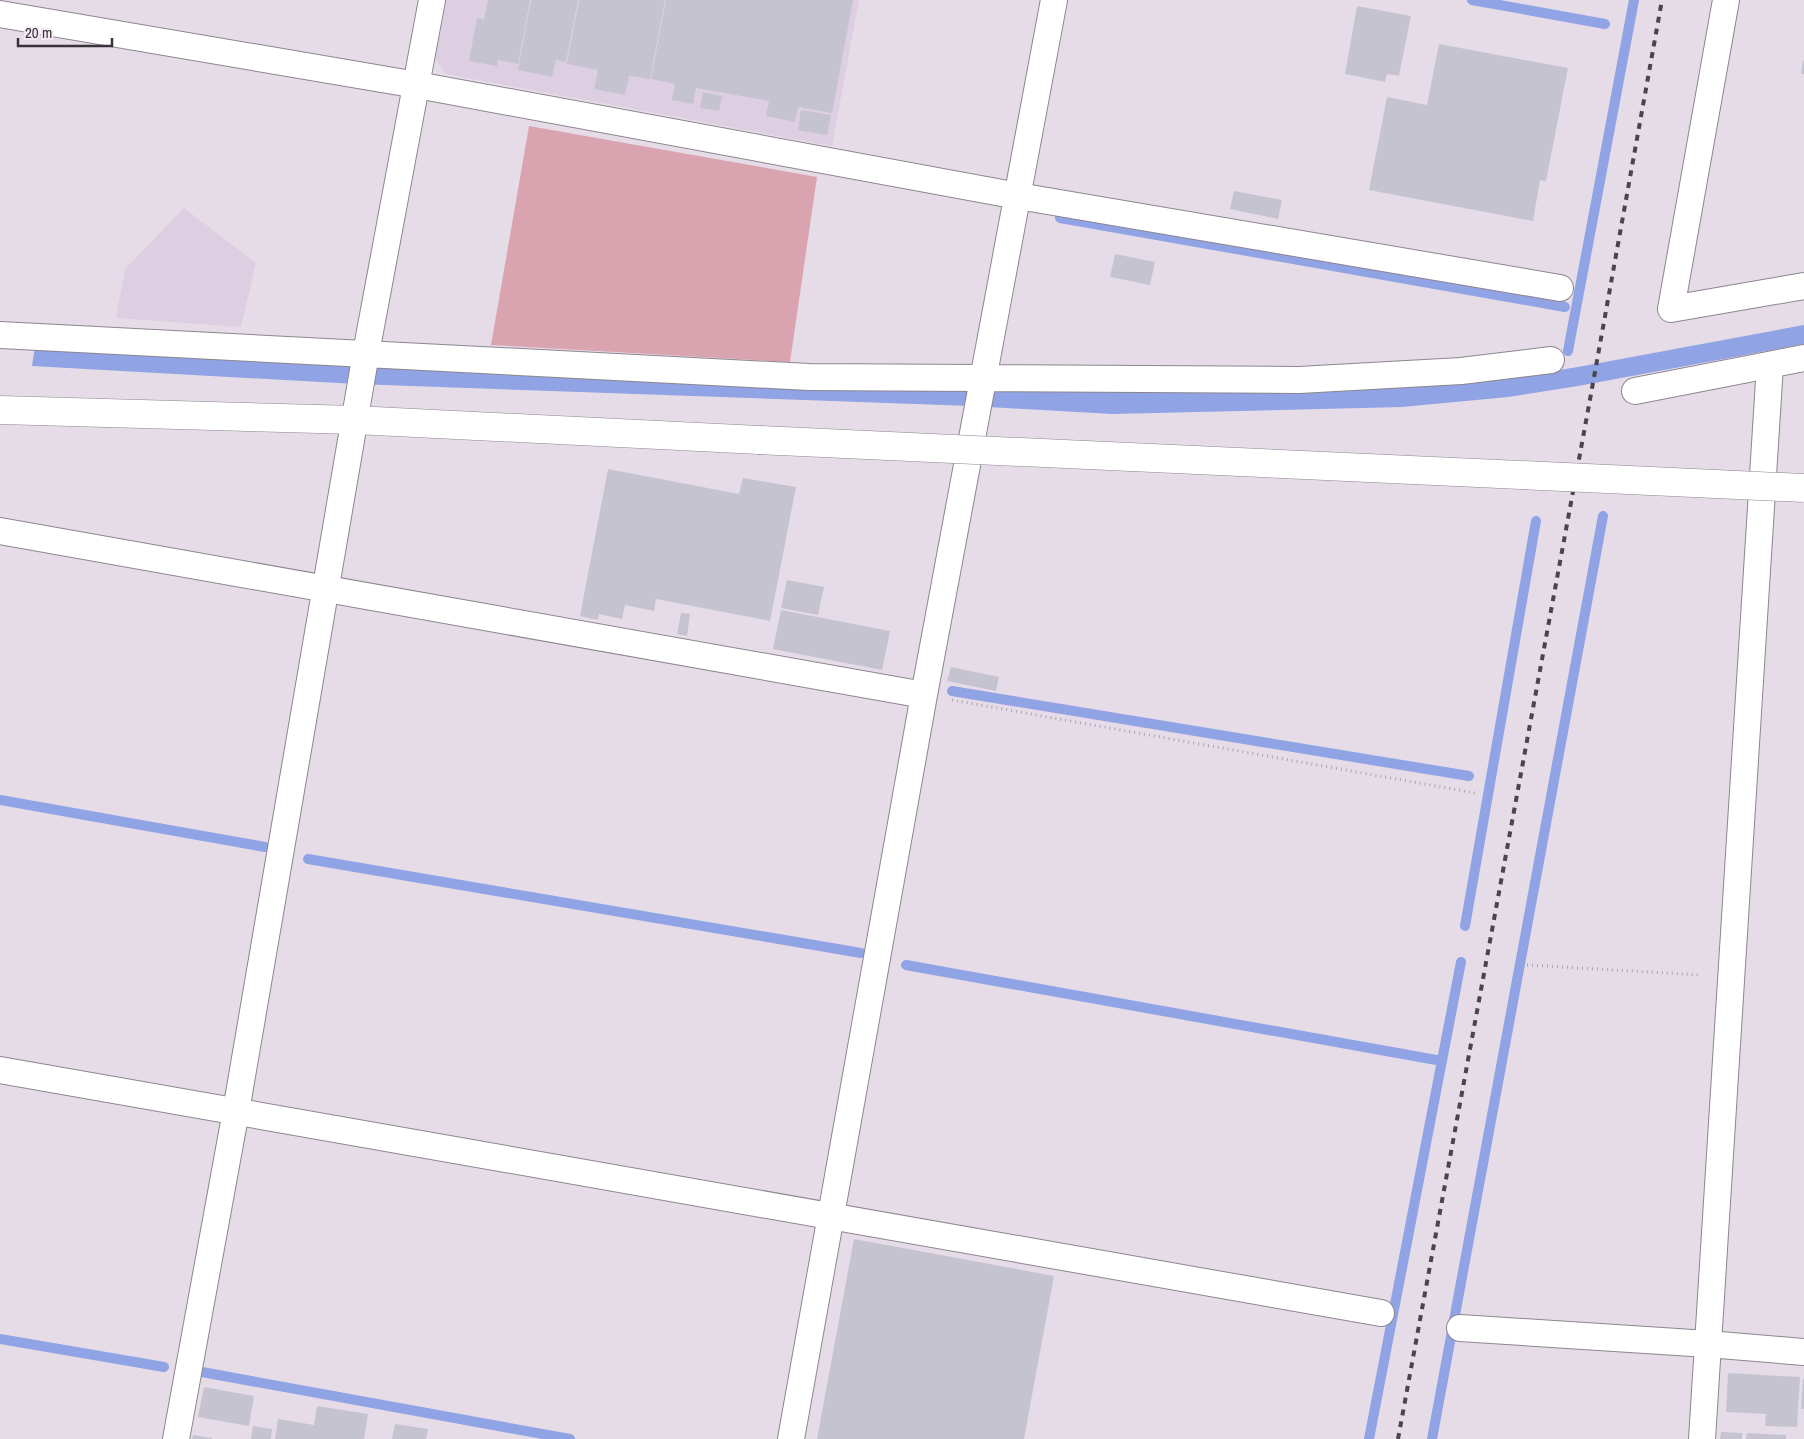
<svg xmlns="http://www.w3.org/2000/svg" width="1804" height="1439" font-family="'Archivo Narrow',sans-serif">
<rect width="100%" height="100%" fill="#e5dce8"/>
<path fill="#ddcfe1" d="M443,0h416l-27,146 -386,-72 -14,-19z
M184,208l72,55 -15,64 -125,-9 9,-49z"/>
<path fill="#d9a4b0" d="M529,126l288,51 -27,185 -299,-17z"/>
<path fill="#90a3e4" d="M1804,325v19l-226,42 -70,11 -106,10 -290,7 -141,-8 -615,-22 -324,-18 3,-20 326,17 1148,15 69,-11z"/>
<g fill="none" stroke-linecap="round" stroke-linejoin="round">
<path stroke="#90a3e4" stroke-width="10" d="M1472,0l133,24
M1060,218l505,89
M1568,351l66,-351
M952,691l517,85
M0,800l265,47
M308,859l553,94
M1465,926l71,-405
M906,965l536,96
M0,1339l164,28
M202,1372l368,67
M1369,1439l92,-477
M1432,1439l171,-923"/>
</g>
<path fill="#c6c3d0" d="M488,0h42l-12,64 -20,-4 -1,6 -28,-5 8,-43 7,2z
M531,0h47l-12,62 -10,-2 -4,17 -34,-7z
M579,0h86l-15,79 -21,-3 -4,19 -31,-6 4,-19 -31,-6z
M666,0h187l-21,113 -34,-6 -3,15 -29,-6 3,-15 -73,-13 -3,16 -21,-4 3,-16 -24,-5z
M1357,6l54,10 -12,60 -12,-2 -2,8 -40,-8z
M1439,44l129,24 -22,113 -6,-1 -7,41 -164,-31 18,-93 40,8z
M1803,61h1v13h-3z
M703,92l19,4 -3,15 -19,-3z
M801,110l30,5 -4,20 -29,-5z
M1234,191l48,9 -4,19 -48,-10z
M1115,254l40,8 -5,23 -40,-8z
M608,469l131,25 4,-16 53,9 -26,134 -114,-22 -2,12 -29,-6 -3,14 -23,-5 -1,6 -18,-4z
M787,580l37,7 -6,28 -37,-7z
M781,610l109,21 -8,39 -109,-21z
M681,613l9,1 -3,22 -10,-2z
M951,667l48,10 -3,14 -49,-10z
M854,1239l200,37 -30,163h-207z
M1728,1373l72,4 -3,50 -32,-1 1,-12 -40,-2z
M1803,1379h1v30h-3z
M204,1387l50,9 -5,30 -51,-9z
M317,1406l51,8 -4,25h-89l3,-20 36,6z
M395,1424l33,5 -2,10h-34z
M253,1426l19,3 -1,10h-20z
M1721,1432l21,1v6h-22z
M1747,1433l39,2v4h-40z
M193,1435l19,3v1h-20z"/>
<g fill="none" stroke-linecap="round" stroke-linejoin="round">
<defs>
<path id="street" d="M1726,0l-55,309 133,-23
M0,14l417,71 601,111 542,92
M0,335l809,42 490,3 162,-9 90,-11
M1635,391l169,-33
M0,531l924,164
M0,1070l1381,243
M1460,1328l248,16 62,-979
M176,1439l60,-328 130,-758 66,-353
M791,1439l133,-744 130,-695
M1702,1439l6,-95 96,8"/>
<path id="secondary" d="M0,410l355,10 404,20"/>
</defs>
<use href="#street" stroke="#8d858f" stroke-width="28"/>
<use href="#secondary" stroke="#8d858f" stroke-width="29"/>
<path stroke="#aaa3ac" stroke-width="3" stroke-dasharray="1 4" stroke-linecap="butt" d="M952,700l523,93
M1527,965l174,10"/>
<use href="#street" stroke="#fff" stroke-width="26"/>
<use href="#secondary" stroke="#fff" stroke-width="28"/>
<path stroke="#49454b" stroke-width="4" stroke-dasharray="6 6" stroke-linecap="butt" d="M1398,1439l191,-1034 73,-405"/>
<defs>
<path id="secondary-bridge" d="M759,440l1045,48"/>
</defs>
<use href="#secondary-bridge" stroke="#8d858f" stroke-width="29" stroke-linecap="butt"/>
<use href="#secondary-bridge" stroke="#fff" stroke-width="28"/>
</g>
<path d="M18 38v8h94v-8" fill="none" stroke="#373338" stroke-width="2.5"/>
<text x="25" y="38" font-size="15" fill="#373338" stroke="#f2e9f5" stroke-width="4" paint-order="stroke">20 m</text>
</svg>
